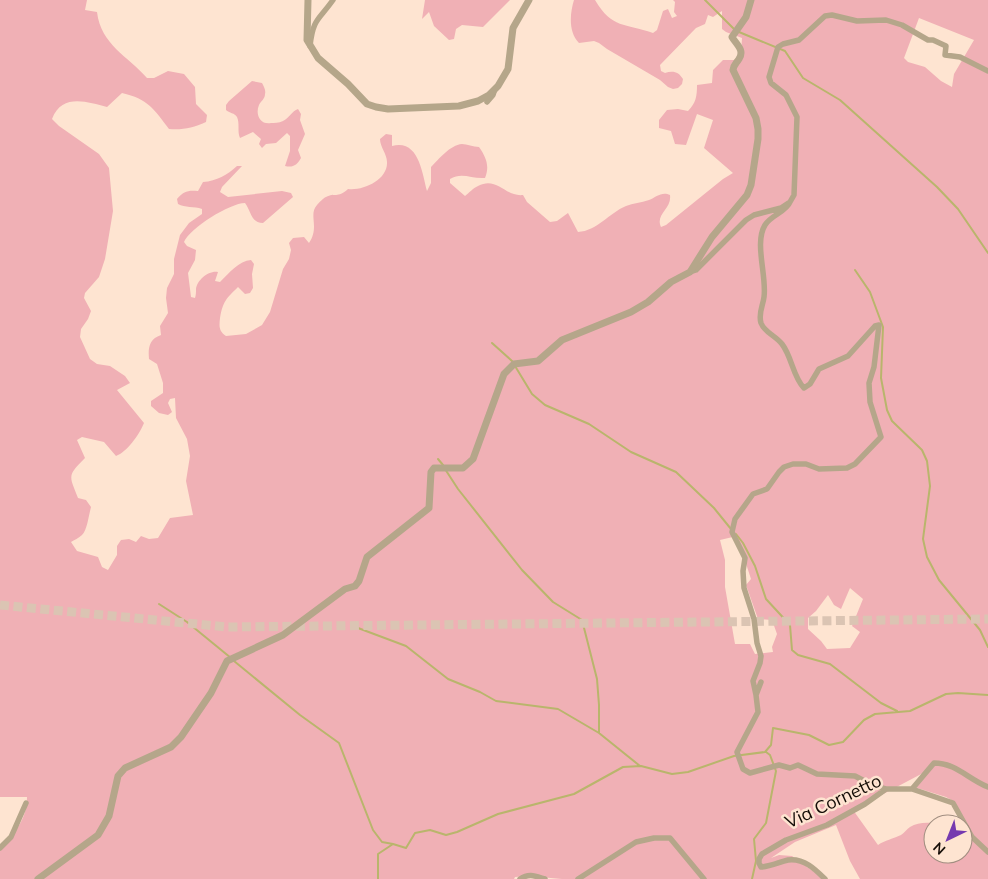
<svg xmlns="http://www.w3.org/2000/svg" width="988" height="879" font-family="Mulish,sans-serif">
<rect width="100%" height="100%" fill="#fee4d1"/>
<path fill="#f0b0b5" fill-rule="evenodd" d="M0,0h87l-2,10 12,2c4,33 31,44 50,66h7l14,-7 16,3 11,13 1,17 11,11 -1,7c-13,6 -23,8 -37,7 -15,-20 -21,-30 -47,-36l-15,14c-20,-5 -45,-14 -55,12l7,7 40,28 10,14 4,43 -8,48 -6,18 -14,16 -1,5 7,13 -3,8 -7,10 -1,8 10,22 7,5 13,2 15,10 5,7 -13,7 27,33c-5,12 -17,29 -28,33l-12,-14 -22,-5 -5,3 8,18c-18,18 -16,17 -7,40l8,2 5,7c-2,7 -4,24 -9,28 -3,3 -8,5 -11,7l6,9 21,6 4,10 6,3 9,-15v-9l4,-6 8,-1 7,3 5,-6 8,3 9,-1 12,-20 23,-3 -7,-34 4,-25 -3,-17 -11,-21 -1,-20 -5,1 -2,4 4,9 -4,3 -9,-2 -8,-7v-5l12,-8v-10l-6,-19 -8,-5c-1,-11 0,-20 12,-24l-1,-9 8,-13 -2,-15 1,-10 7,-14v-15l6,-24 9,-12 13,-9v-5c-8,-3 -17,-1 -24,-5l-1,-5c7,-8 11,-9 21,-8l5,-9c14,-1 24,-7 34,-16h5l-20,21 -2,5 8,5 54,-6 9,2 2,4 -30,26c-12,0 -12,-12 -18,-20 -15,0 -55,25 -61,39l3,4 9,4 -1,10 -7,13 3,24 4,1c1,-3 1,-6 1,-9 1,-9 13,-19 22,-17l-3,9 5,1c9,-9 19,-21 31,-22l3,4 -2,10 1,14 -3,5 -5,1 -7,-7c-12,12 -15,14 -18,31 -1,9 -1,13 6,18l20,-2 16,-9 8,-13 13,-43 6,-10 2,-9 -2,-7 4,-5 11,-1 5,6c11,-16 -1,-28 8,-38 2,-2 6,-7 9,-8 9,-5 11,2 22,-8 15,2 40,-9 39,-27 0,-8 -7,-15 -7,-23l6,-5 6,1v11c27,-7 30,27 35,45l4,-8v-16c8,-8 19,-22 31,-23 5,0 11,3 17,3 7,10 11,19 6,31 -14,1 -23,-6 -35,1v4l15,13c4,-3 8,-8 13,-10 19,-10 27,11 45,9l4,7 23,20 7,-1 11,-8 10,19c19,-1 31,-19 48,-26 7,-3 15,-3 23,-6 7,-3 13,-9 21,-5 2,14 -15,19 -9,32l5,-2 57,-46 10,-6 -29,-25 9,-28 -16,-6 -11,31 -11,-1 -4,-13 -12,-3v-8l8,-10 11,-1 10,2c8,-8 9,-15 9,-26l15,-2 1,-13 10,-10h11l7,-6 1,-16 -16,-6 -4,-3v-18l-9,6 -5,-2 -3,9 -9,4 -36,37 1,6 4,2c8,-3 14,-1 18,6l-1,5 -4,4 -5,1 -5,-2 -8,-7 -53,-31 -8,-6 -5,-2 -15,2c-11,-11 -9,-30 -5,-43h21c17,29 30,23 58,33l4,-3 6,-19 5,-2 4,9 5,-2 -3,-4 1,-10 -2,-2h315v879h-128l-10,-18 -14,-36 -41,17 -24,16 8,-3 13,1 32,23h-262l-34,-3 -13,1 -1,2h-514v-31c15,-16 27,-28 27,-51h-27zM919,18l55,22 -20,34 -2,13 -11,-6 -16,-14 -17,-5 -4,-4zM737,536l14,43 -5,6 12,34 14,1 5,14 -5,13 1,5 -18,2 -5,-10h-15l-10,-57v-27l-5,-20zM850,588l13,11 -11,27 8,6 -10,16 -23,1 -6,-8 -13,-12v-11l8,-7 12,-16 6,10 7,4zM925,772l-11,15 32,10 9,5 12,25 -4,3v24h-30v-30h5c-9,-2 -20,-2 -28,3 -3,2 -6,6 -9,8 -8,4 -16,5 -23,10l-25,-35z
M425,0h85l-27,27 -21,-2 -6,4 -2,10 -5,1 -15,-14 -5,-14 -7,7z
M252,81l10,2c2,4 4,7 3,11 0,5 -4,7 -6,11 -4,9 1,20 12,18 3,0 8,0 12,-2 6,-3 9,-10 15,-12l3,5 -1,6 5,14 -7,16 3,8c-4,7 -8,10 -16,8l5,-15v-15l-3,-3 -11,10 -10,1 -4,4 -3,-4 2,-5 -8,-7 -13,6c-3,-6 0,-15 -3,-21 -2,-4 -8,-4 -11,-7v-5l3,-4z"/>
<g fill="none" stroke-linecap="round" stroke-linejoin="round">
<path stroke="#b9b56c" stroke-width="2" d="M705,0l30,30
M739,32l46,19 18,27 37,22 97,87 21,22 30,44
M855,270l15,22 13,35 -2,51 6,32 5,11 30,29 5,11 3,25 -7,53 4,18 12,23 41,50 8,17
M492,343l20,18
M515,366l17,28 13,11 44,19 42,28 45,20 38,36 17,21
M438,459l5,6
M445,469l13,20 64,81 31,32 29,18 15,59 2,26v28
M736,534l7,9 12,23 11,33 24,26 2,25 6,5 32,9 51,39 16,8
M159,604l28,18 44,36
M358,628l48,18 42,33 32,13 16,9 62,8 41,24 41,33
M234,661l66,54 39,28 34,87 9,12 11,2
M378,879v-25l15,-10 13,4 9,-15 15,-3 16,5 11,-3 41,-18 76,-20 49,-27 18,-1 31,8 16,-2 46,-16 31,-4 6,-7 2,-17 36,7 20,10 14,-3 21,-22 11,-6 35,-3 36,-17 12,-1 30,2
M752,879l4,-18 -2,-22 12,-16 10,-52 -6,-16 -4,-3"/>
<path stroke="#dbc4b3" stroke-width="9" stroke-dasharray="9 4.5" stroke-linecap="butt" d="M0,605l227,22 761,-8"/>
<path stroke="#b5a68a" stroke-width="5.5" d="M310,46c3,-28 9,-26 23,-46
M487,102l6,-7 1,-3
M690,272l6,-2 50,-50 8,-5 27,-7 9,-6 4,-7 3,-78 -11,-22 -15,-12 -2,-6 9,-30 5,-3 16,-4 26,-24 7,-1 25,6 29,-1 16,5 26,15h5l13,6 -1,9 15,2 28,14
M761,682l-5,13 2,17 -21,40 6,17 7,4 29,-8 11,3 8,-3 19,9 38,2 19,10 12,3
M756,695l-3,-14 7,-18 1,-7 -4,-13 -3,-24 -10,-31 -1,-17 2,-13 -13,-26 3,-13 18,-25 14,-5 12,-17 5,-5 9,-3h13l13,5 28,-1 8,-4 26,-27 -11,-35 -1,-19 5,-16 5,-42 -4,1 -27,30 -29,13 -9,15 -6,4c-11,-11 -12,-31 -22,-44 -6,-8 -18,-12 -21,-21 -3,-10 2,-17 3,-26 3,-21 -10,-54 1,-72 6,-10 21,-13 25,-23
M912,789l41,14 19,34 16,15
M0,848l11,-11 15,-34
M520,879c9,-6 15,-3 25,0
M578,879l58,-37 18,-4h16l34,41
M825,879c-10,-10 -21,-21 -37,-19 -9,2 -16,6 -27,7l-2,-4v-4l3,-5 24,-14 41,-15 38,-21 21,-15h26l22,-26c22,0 34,16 54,24"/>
<path stroke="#b5a68a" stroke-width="7" d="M308,0l-1,40 11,18 30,26 19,20 9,3 12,2 71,-3 19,-5 11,-6 9,-9 10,-17 5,-41 16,-28
M38,879l60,-44 11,-19 9,-40 7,-8 46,-21 10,-10 30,-44 16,-32 56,-26 62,-46 10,-3 4,-5 8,-24 62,-49 2,-36 3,-4h29l10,-9 31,-85 10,-10 24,-3 24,-21 69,-28 17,-10 23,-20 19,-10 22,-35 35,-42 4,-10 7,-46v-10l-2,-11 -23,-48c1,-6 3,-6 6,-11 6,-9 -3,-15 -7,-22l14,-20 5,-17"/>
</g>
<g text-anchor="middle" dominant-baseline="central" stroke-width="5" stroke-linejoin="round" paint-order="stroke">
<g font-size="18" fill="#150d07" stroke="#fee4d1">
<text transform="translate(833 801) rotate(-25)">Via Cornetto</text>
</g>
</g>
<g transform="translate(948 839) rotate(223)"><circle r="24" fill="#fee4d1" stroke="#a18e80"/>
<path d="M0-4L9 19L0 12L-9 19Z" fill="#7539af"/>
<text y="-8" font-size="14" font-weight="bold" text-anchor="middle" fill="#150d07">N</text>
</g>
</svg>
